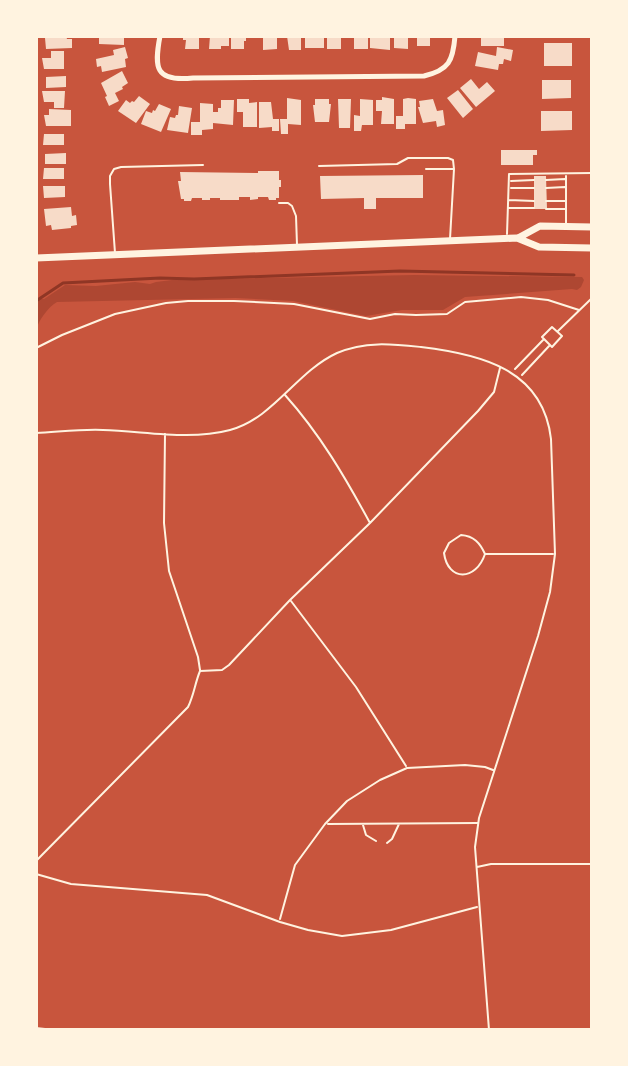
<svg xmlns="http://www.w3.org/2000/svg" width="628" height="1066" font-family="Montserrat,sans-serif">
<rect width="100%" height="100%" fill="#c8553d"/>
<path fill="#ae4732" d="M414,275l168,2 2,3 -3,7 -4,3 -5,-1 -107,8 -22,13h-41l-36,6 -73,-15 -57,-3 -179,4c-9,5 -18,18 -21,28v-32l8,1 21,-14 31,1 39,-4 15,2 6,-2 16,-2z"/>
<g fill="none" stroke-linecap="round" stroke-linejoin="round">
<path stroke="#8f3625" stroke-width="3" d="M36,301l27,-18 97,-5 34,1 206,-8 174,4"/>
</g>
<path fill="#f7dbc8" d="M55,36h11l1,3h5v9l-26,1 -1,-11h10z
M99,36h25v9l-25,-1z
M183,36h16v13h-14l1,-9h-3z
M210,36h19v10h-8v3h-12z
M231,36h15v5h-2v8h-13z
M263,36h14v13l-14,1z
M287,36h14v14h-12z
M305,36h19v12h-19z
M327,36h14v13h-14z
M354,36h14v13h-14z
M370,36h20v14l-20,-2z
M394,36h14v13l-14,-1z
M417,36h13v10h-13z
M481,36h23v10h-23z
M544,43h28v23h-28z
M125,47l3,11 -3,1 1,8 -24,5 -1,-6 -4,1 -1,-8 18,-4 -1,-5z
M497,47l16,3 -2,11 -7,-2 -1,5h-4l-1,6 -23,-4 3,-14 18,4z
M51,51h13v18h-20l-2,-11h9z
M122,71l6,12 -6,4 1,2 -8,4 4,8 -10,5 -4,-9 2,-1 -6,-13z
M66,76v11l-20,1v-11z
M471,79l8,10 8,-7 8,9 -19,16 -16,-19z
M542,80h29v18l-29,1z
M458,90l15,19 -10,9 -16,-20z
M42,91h23l-1,17h-10v-6h-10z
M139,96l11,8 -14,19 -18,-12 8,-11 4,3 2,-2 2,1z
M382,97l12,2v25h-13l1,-13h-6v-11h6z
M287,98l14,2v25l-13,-1v10h-7l-1,-15h7z
M408,98l8,1v25h-11v5h-9v-13h7v-17z
M237,99h12v4l8,-1v25h-14v-15h-6z
M315,99h14v5h2l-2,18h-14l-2,-17h2z
M338,99h13l-1,29h-11z
M360,99l13,1v25h-11l-1,6h-7v-16l6,1z
M433,99l4,12 6,-1 2,15 -8,2 -1,-6 -13,2 -5,-16h2l-1,-6z
M221,100h13l-1,25 -20,-2v6l-11,1v5h-11v-13h9v-19l13,1v8h5v-4h3z
M259,102h12l2,17h6v12h-7v-4l-13,1z
M159,104l12,5 -10,23 -20,-8 5,-13 6,2 1,-3 2,1z
M179,106l13,2 -4,25 -21,-3 3,-13 5,1 1,-3h2z
M49,109l22,1v16h-25l-2,-11h5z
M541,111h31v19l-31,1z
M44,134h20v11h-21z
M501,150h36v5h-4v10h-32z
M66,153v11h-21v-10z
M44,168h20v11h-21z
M258,171h21v9h2v7h-2v11h-3v2h-7l-1,-3h-10v2l-8,1v-3h-11v3h-19v-2h-10v2h-8v-2h-10l-1,3h-7v-2h-3l-3,-18h3l-1,-9 78,1z
M423,175v23h-47v11h-12v-11l-43,1 -1,-23z
M534,176h12l1,33h-13z
M43,186h22v11l-21,1z
M71,207l1,9 4,-1 1,10 -6,1v2l-19,2 -1,-5 -5,1 -2,-17z"/>
<g fill="none" stroke-linecap="round" stroke-linejoin="round">
<path stroke="#fff3e0" stroke-width="2" d="M558,331l34,-33
M36,348l26,-13 53,-21 51,-11 22,-2h46l60,3 76,15 25,-5 21,1 31,-1 18,-12 56,-5 27,3 31,10
M515,369l29,-30 -2,-2 10,-10 10,9 -10,11 -8,-8
M522,375l28,-30"/>
<path stroke="#fff3e0" stroke-width="2" d="M319,166l78,-2 11,-6h40l5,2 1,9
M426,169h28l-4,70
M566,176v49
M546,180l19,-1
M511,181l23,-1
M511,188h23
M546,188l19,-1
M509,200l25,1
M546,201h19
M279,203h9l4,3 4,10 1,29
M508,208h26
M546,209h19
M507,234l2,-60 83,-1
M115,253l-5,-69v-8l4,-7 7,-2 82,-2
M285,395c35,39 60,82 85,128
M36,433c22,-1 45,-4 67,-3 41,1 86,11 127,0 44,-12 66,-58 107,-77 28,-12 55,-9 84,-6 59,7 122,22 130,92l4,115 -5,38 -12,44 -59,182 -4,29 14,183
M165,434l-1,89 5,48 29,86 2,13
M485,554c-5,-11 -11,-18 -24,-19l-12,8 -5,10c4,29 32,28 41,1h68
M291,601l65,86 50,79
M328,824l149,-1
M363,825l3,10 10,6
M387,843l5,-4 7,-15
M36,861l152,-154c6,-12 7,-24 12,-36l22,-1 7,-5 61,-65 80,-77 108,-112 16,-19 6,-24
M477,867l14,-3h101
M36,874l35,10 136,11 73,27 28,8 34,6 49,-6 86,-23
M280,919l15,-54 30,-41 22,-23 33,-21 27,-12 58,-3 20,2 8,3
M36,1028l18,2"/>
<path stroke="#fff3e0" stroke-width="5" d="M160,36c-6,32 -5,46 33,42l231,-2c25,-6 29,-15 31,-40"/>
<path stroke="#fff3e0" stroke-width="7" d="M518,238l22,-12 52,1
M36,258l481,-20 22,9 53,1"/>
</g>
<rect width="628" height="1066" fill="none" stroke="#fff3e0" stroke-width="76"/>
</svg>
